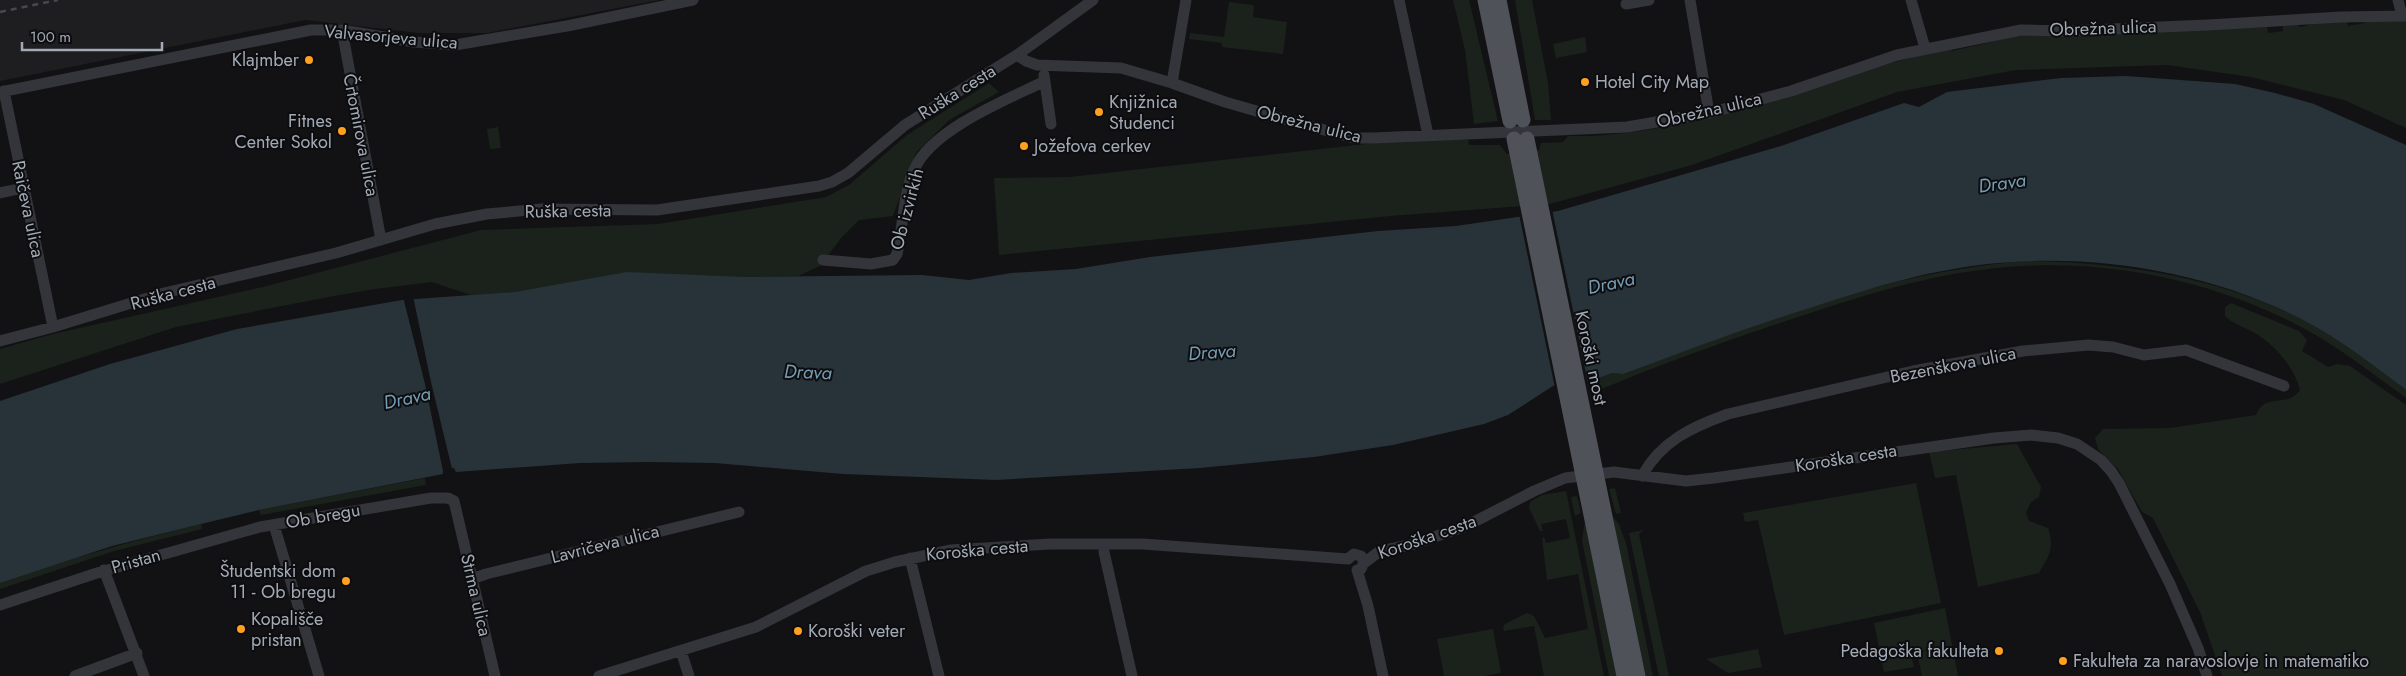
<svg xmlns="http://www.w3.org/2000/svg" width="2406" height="676" font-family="Jost,sans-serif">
<rect width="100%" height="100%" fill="#121214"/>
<path fill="#1e1e21" d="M0,0h660l-173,33h-68l-114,-13 -305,61z"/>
<path fill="#1a221b" d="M1453,0h16l29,121 -24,3 -9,-74z
M1515,0h17l16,83 3,37h-16z
M1229,2l25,3 -1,12 34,5 -4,32 -61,-7v-4l-33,-4 1,-6 34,4z
M2366,19h40v109l-62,-28 -93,-23 -84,-12 -151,5 -119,22 -205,73 -142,39 -160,12 -391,39 -5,-77 76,-1 322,-36 71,-2 5,1 1,5h31l7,9 32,-4 2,-7 22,-1 5,-6c82,2 157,-25 234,-48 49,-15 98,-27 147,-41l3,4 40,-9 2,-4 13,-3 260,-9 1,7 15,-2v-7l11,-1 7,4 20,-6 26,-1 1,6 17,-3z
M1585,37l2,15 -31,6 -3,-14z
M989,83l10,9 -50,28 -33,33 -23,63 -34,4 -17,17 -22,29 -22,10 -54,1 -273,18 -39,-13 -57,7 -52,9 -147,29 -176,57v-35l53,-15 210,-47 218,-57 177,-6 168,-27 23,-12 58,-50z
M498,127l3,21 -11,1 -3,-20z
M2027,261c95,2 189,15 276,59 37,19 70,45 103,70v8c-41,-30 -80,-61 -127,-82 -91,-43 -199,-60 -299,-46 -64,8 -127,29 -188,49 -66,22 -131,45 -195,72l-3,-11 18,-7 13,1c127,-50 264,-103 402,-113z
M2231,303l68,28 8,9 -5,11 26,16 9,-3 13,2 56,39v271h-184l-22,-64 -47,-94 -11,-6 -24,-43 -20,-20 -3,-11 8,-9 67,-1 86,-13c9,-23 30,-6 44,-25 -6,-23 -24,-44 -45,-57 -10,-6 -21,-8 -30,-17v-9z
M2017,444l24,43 -2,10 -8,5 -5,11 3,8 19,7c7,19 1,29 -9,45l-61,14 -22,-112 -21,3 -6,-26z
M425,478l1,7 -165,30 -2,-5z
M1916,483l25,120 -157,32 -26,-115 -13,2 -2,-9z
M1615,488l6,25 -5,1 -7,-25z
M1566,491l38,185h-60l-10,-50 -30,5 -1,-4 2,-3 22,-11 7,3 11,22 43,-9 -10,-55 -31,6 -5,-42 2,-1 2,6 24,-5 -4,-19 -25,5 2,7h-3l-11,-23 1,-6 12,-7z
M1577,496l4,17 -6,3 -4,-19z
M1613,517l6,7 7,19 27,133h-7l-18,-76z
M1585,521l33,155h-9l-27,-136z
M201,524l1,5 -88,22 -114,38v-6c66,-24 133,-42 201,-59z
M1644,530l-5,4 30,142h-10l-30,-143z
M1945,608l13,68h-36l-5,-23 25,-6 -51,11 -1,-3 1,4 20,-4 3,12 -30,5 -10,-49z
M1493,629l8,44 -16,3h-41l-7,-37z
M1758,649l4,18 -34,6 -22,-14z"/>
<path fill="#273339" d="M2126,76l109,8 40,9 39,11 92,41v245c-33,-25 -66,-51 -103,-70 -91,-47 -202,-66 -304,-57 -63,5 -126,24 -186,44 -64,20 -126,43 -189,67l-12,-1 -18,7 -41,6 -45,29 -24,9 -91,21 -79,12 -114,11 -204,12 -153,-6 -128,-11 -66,-1 -69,1 -124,9 -2,-4 -11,2v4l-184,36 -58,14 -89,22 -112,37v-182l110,-37 127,-35 165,-29 113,-8 112,-20 117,5 178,-2 47,5 42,-7 65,-4 74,-12 228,-26 78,-5 102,-15 223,-65 123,-43 15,4 28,-15 114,-14z"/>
<path fill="#121214" d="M1552,209l36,174 -33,5 -36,-174z
M413,296l18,86 22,91 -1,-3 -7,2 -1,4 -19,-92 -22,-87z"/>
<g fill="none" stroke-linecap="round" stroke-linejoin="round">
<path stroke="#33353a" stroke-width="11" d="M1399,0l29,135
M1690,0l19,113
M1911,0l14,48
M2398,0l4,16
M1626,4l23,-4
M342,30l39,210
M1017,55l9,6 11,4 84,3 51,15 53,19 66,19 63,17h19l254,-11 82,-14 82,-22 106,-36 124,-25 44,1 143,-6 133,-8 65,-1
M1044,75l7,49
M1172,83l14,-83
M4,91l49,236
M0,92l311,-62h31l72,12 41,3 112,-19 126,-26
M0,193l23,-5
M823,260l48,4 22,-4 4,-6c6,-26 6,-62 18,-86 18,-39 91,-68 128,-86
M0,341l53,-14 111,-34 172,-40 99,-29 52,-10 55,-5 115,1 162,-24 13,-4 16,-9 57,-48 112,-70 76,-55
M1642,476c19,-35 50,-49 86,-62l185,-43 110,-20 65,-6 25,2 31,8 42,-5 98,36
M274,525l45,151
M1104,544v8l28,124
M910,558l29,118
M1348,559l6,-5 7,2 3,6 -3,7
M1364,563l16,-12 34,-7 52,-18 68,-35 31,-13 49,-6 72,9 28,-3 280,-40 37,-3 27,3 19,6 24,16 10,11 8,12 51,101 28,64 9,28
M104,570l40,106
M1357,570l11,36 15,70
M472,579l14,-5 253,-62
M0,605l97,-32 163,-46 171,-29h17l6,3 41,175
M681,651l8,25
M75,676l62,-23
M599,676l157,-49 110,-56 29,-9 56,-12 99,-6h93l205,15"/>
<path stroke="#4f5259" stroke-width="15" d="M1485,0l25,121
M1499,0l24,120
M1514,139l110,537
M1527,139l111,537"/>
<path stroke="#46494f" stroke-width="2.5" stroke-dasharray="6 5" stroke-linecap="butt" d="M0,12l58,-12"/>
</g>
<g fill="#ffa01f" stroke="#0d0d0f" stroke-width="2">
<circle cx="309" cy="60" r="5"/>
<circle cx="1585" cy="82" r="5"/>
<circle cx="1099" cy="112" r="5"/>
<circle cx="342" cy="131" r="5"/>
<circle cx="1024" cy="146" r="5"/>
<circle cx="346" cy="581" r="5"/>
<circle cx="241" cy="629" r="5"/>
<circle cx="798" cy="631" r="5"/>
<circle cx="1999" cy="651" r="5"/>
<circle cx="2063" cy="661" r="5"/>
</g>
<g text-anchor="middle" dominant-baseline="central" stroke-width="4" stroke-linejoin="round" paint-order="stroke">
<g font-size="18" fill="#a2aab6" stroke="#0d0d0f">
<text transform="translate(2103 28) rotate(-2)">Obrežna ulica</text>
<text transform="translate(391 37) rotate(5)">Valvasorjeva ulica</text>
<text transform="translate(957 92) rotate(-32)">Ruška cesta</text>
<text transform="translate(1709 110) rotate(-13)">Obrežna ulica</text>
<text transform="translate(1309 124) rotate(14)">Obrežna ulica</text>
<text transform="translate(361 135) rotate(79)">Črtomirova ulica</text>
<text transform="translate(28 209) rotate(78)">Raičeva ulica</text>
<text transform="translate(907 209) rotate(-75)">Ob izvirkih</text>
<text transform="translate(568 211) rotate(-1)">Ruška cesta</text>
<text transform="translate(173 293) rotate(-15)">Ruška cesta</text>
<text transform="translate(1591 358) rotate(78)">Koroški most</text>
<text transform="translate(1953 365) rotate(-11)">Bezenškova ulica</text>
<text transform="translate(1846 458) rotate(-9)">Koroška cesta</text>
<text transform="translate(323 516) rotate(-10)">Ob bregu</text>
<text transform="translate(1427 537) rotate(-19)">Koroška cesta</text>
<text transform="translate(605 544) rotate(-14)">Lavričeva ulica</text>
<text transform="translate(977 550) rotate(-5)">Koroška cesta</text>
<text transform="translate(136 561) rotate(-16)">Pristan</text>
<text transform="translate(476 595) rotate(77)">Strma ulica</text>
</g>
<g font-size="18" fill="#a2aab6" stroke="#0d0d0f" text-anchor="start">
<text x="299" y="60" text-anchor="end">Klajmber</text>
<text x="1595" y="82">Hotel City Map</text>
<text x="1109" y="102">Knjižnica<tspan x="1109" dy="21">Studenci</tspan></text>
<text x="332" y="121" text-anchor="end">Fitnes<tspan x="332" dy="21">Center Sokol</tspan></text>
<text x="1034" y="146">Jožefova cerkev</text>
<text x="336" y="571" text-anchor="end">Študentski dom<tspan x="336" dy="21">11 - Ob bregu</tspan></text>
<text x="251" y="619">Kopališče<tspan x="251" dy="21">pristan</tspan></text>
<text x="808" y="631">Koroški veter</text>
<text x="1989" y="651" text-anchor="end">Pedagoška fakulteta</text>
<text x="2073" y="661">Fakulteta za naravoslovje in matematiko</text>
</g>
<g font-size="19" font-style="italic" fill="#759db5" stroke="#0d0d0f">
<text transform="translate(2002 183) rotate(-8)">Drava</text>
<text transform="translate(1611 283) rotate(-12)">Drava</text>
<text transform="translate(1212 352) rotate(-4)">Drava</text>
<text transform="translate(808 372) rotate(2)">Drava</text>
<text transform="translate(407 398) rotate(-12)">Drava</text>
</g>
</g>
<path d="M22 42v8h140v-8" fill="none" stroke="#a2aab6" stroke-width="2.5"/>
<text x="30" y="42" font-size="15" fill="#a2aab6" stroke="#0d0d0f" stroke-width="4" paint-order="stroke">100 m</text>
</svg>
